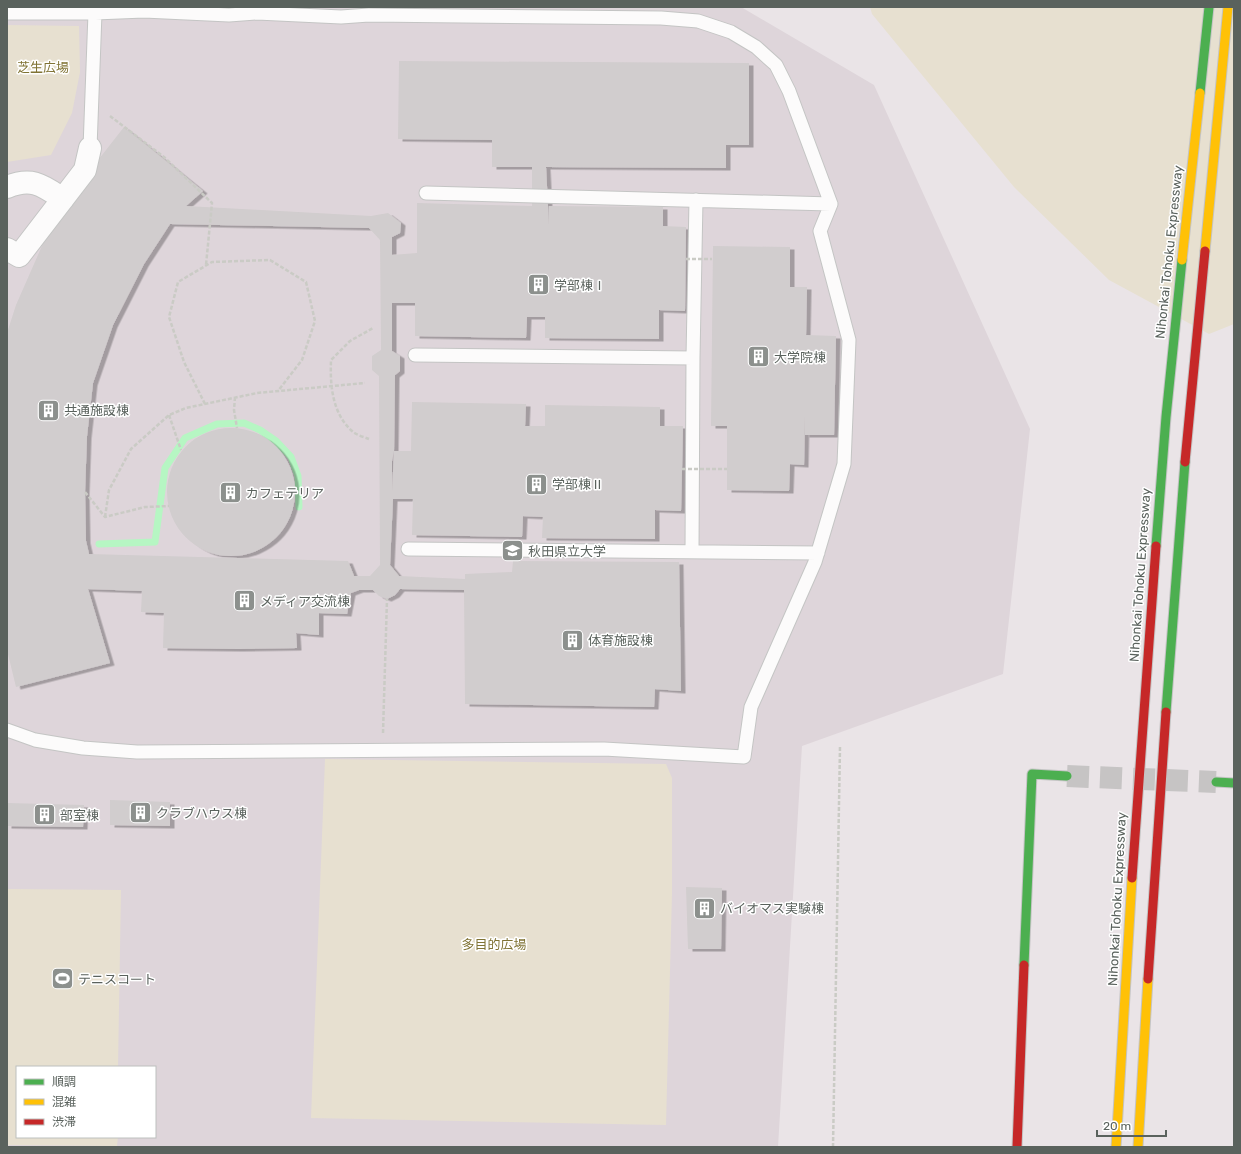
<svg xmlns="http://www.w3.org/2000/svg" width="1241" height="1154" font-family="Rubik,'Noto Sans JP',sans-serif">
<defs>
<filter id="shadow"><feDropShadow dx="4.5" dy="2.5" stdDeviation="0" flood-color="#0004"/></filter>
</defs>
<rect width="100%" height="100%" fill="#eae4e7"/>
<path fill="#ded5da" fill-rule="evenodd" d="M7,7h734l133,78 156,344 -27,245 -201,72 -24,401h-771zM17,1067h138v70h-138z"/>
<path fill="#e7e0d0" d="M870,7h364v317l-25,10 -100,-54 -95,-93 -142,-173z
M7,25l72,1 1,46 -8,41 -21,42 -44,7z
M325,759l341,5 6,14v115l-6,232 -355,-7z
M7,889l114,1 -3,177h-101v70h101l-1,9 -110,-1z"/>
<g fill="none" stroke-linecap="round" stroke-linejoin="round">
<path stroke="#b6f6c3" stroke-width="7" d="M99,544l56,-2 10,-74 20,-30 32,-14 27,-1 16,7 16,11 15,16 7,19 1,31"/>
</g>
<path fill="#d1cdce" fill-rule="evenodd" filter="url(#shadow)" d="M399,61l350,2v82h-23v23l-180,-1 3,58v-19l114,1v19l23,1 -1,84 -26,-1v29l-114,-1v-21h-18l-1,21 -111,-2v-33h-23v48l8,5v15l-5,4 -1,76 -2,10v30l2,-40h17l1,-49 114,2 -1,22h20v-21l115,2v19h23l-2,85 -26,-1v29l-113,-1 1,-21 -20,-1 -1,21 -110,-2 1,-36h-20l-3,66 9,11 66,3v-5l47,-2 1,-11 166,1 2,129 -26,-2 -1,18 -189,-3 -1,-114 -64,-1 -5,6 -8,4 -8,-3 -6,-6h-14l-8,3 -4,21 -28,-1v22l-23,-2 1,15 -59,1 -75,-1 1,-35 -23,-1 1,-21 -54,-2 22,74 -94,24 -9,-37v-317l9,-28 40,-91 68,-87 79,64 -17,15 185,10 17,-3 13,10 -1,10 -8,4v18l25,-2v-50l115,3v-39h-40v-27l-94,-1zM170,224l199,4 11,12 1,110 -9,6v14l7,6 1,189 -10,11h-16l-6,-15 -259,-7 -3,-13 -1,-49 2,-56 6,-53 20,-58 31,-61z
M713,246l77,1v40h17l-1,48 30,1 -2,99h-29v-19l-1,49 -14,-1 -1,27 -62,-1v-64h-16z
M167 492a64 64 0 1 1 128 0a64 64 0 1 1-128 0Z
M110,800l60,2v24l-60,-1z
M7,803l77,2 -1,22 -76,-1z
M686,887l36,1 -1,61h-33z"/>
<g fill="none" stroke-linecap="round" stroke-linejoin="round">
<path stroke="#c6c4c4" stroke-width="22" stroke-dasharray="22 11" stroke-linecap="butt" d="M1067,776l149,6"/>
<defs>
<path id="lane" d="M7,13h88l49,-2 85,4 28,-2 84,4 28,-2 292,3 37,3 33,11 25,15 20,18 13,26 42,113 -11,27 29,109 -5,124 -29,98 -64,145 -7,50 -140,-8 -467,3 -54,-4 -48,-8 -28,-10
M90,148l5,-135
M426,193l405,11
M415,355l278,3 -1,194
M693,358l3,-158
M408,549l410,4"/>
<path id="street" d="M7,187c25,-10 35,-2 56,12
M7,249l12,7 66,-86 5,-22"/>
<path id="fast" d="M1200,93l9,-86
M1156,546l10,-129 16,-157
M1166,712l19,-250
M1216,782l18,1
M1024,965l8,-191 35,2"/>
<path id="slow" d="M1205,251l23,-244
M1182,260l18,-167
M1116,1147l16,-269
M1138,1147l10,-168"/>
<path id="jam" d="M1185,462l20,-211
M1132,878l24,-332
M1148,979l18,-267
M1017,1147l7,-182"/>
</defs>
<use href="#lane" stroke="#c4c5c4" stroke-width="15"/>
<use href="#street" stroke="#c4c5c4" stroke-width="24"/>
<use href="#fast" stroke="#c4c4c4" stroke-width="11"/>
<use href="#slow" stroke="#c4c4c4" stroke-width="11"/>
<use href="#jam" stroke="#c4c4c4" stroke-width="11"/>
<path stroke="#cacbc5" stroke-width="2.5" stroke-dasharray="4 2" stroke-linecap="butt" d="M110,116l54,41 48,46 -6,62
M235,397l-1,13 3,18
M205,404l-21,-42 -15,-45 9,-35 34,-20 58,-2 36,22 9,39 -13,39 -24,31
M169,415l12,35
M369,439c-5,-2 -13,-4 -17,-8 -20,-18 -22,-46 -21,-71l19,-19 23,-13
M85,492l20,25 40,-10 24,-1
M105,517l4,-27 22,-41 38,-34 17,-7 71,-15 108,-10
M383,733l4,-134
M833,1147l7,-400"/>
<use href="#lane" stroke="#fcfbfb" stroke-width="13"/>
<use href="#street" stroke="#fcfbfb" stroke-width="22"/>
<use href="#fast" stroke="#4caf50" stroke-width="9"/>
<use href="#slow" stroke="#ffc107" stroke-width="9"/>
<use href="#jam" stroke="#c62828" stroke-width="9"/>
<path stroke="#cacbc5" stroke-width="2.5" stroke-dasharray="4 2" stroke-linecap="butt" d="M686,259h26
M682,469h45"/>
</g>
<defs>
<symbol id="building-square" viewBox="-11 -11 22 22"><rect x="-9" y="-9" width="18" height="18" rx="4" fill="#8c908d" stroke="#fff"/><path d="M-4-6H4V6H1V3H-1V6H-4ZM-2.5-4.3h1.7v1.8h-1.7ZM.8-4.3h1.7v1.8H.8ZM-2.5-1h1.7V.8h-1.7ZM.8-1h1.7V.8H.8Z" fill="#fff"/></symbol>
<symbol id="university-square" viewBox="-11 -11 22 22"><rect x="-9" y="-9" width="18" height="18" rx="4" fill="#8c908d" stroke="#fff"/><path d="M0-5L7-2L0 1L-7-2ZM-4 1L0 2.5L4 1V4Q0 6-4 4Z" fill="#fff"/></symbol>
<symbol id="stadium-square" viewBox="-11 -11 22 22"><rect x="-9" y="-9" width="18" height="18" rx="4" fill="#8c908d" stroke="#fff"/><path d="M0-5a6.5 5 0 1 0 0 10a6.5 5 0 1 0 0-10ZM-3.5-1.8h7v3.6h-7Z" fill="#fff"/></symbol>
</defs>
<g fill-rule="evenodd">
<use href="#building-square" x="526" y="272" width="25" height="25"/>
<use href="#building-square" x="746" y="344" width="25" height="25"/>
<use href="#building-square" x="36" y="398" width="25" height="25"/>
<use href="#building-square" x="524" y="472" width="25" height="25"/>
<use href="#building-square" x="218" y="480" width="25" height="25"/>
<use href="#university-square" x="500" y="538" width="25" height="25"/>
<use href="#building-square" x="232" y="588" width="25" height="25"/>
<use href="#building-square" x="560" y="628" width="25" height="25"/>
<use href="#building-square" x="128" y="800" width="25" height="25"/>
<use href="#building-square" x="32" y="802" width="25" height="25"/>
<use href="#building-square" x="692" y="896" width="25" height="25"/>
<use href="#stadium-square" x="50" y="966" width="25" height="25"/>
</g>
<g text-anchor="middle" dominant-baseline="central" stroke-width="3" stroke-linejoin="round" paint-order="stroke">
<g font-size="13" fill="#807334" stroke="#fff">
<text x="43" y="67">芝生広場</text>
<text x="494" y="944">多目的広場</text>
</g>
<g font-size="13" fill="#5a625d" stroke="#fff">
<text transform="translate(1169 252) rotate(-84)">Nihonkai Tohoku Expressway</text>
<text transform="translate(1140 575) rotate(-86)">Nihonkai Tohoku Expressway</text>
<text transform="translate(1117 899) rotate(-87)">Nihonkai Tohoku Expressway</text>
</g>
<g font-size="13" fill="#5a625d" stroke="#fff" text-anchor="start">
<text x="554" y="285">学部棟Ⅰ</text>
<text x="774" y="357">大学院棟</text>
<text x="64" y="410">共通施設棟</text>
<text x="552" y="484">学部棟Ⅱ</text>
<text x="246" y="493">カフェテリア</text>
<text x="528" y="551">秋田県立大学</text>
<text x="260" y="601">メディア交流棟</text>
<text x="588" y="640">体育施設棟</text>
<text x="156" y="813">クラブハウス棟</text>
<text x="60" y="815">部室棟</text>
<text x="720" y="908">バイオマス実験棟</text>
<text x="78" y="979">テニスコート</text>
</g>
</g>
<rect width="1241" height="1154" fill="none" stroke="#5a625d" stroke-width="16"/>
<rect x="16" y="1066" width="140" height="72" fill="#ffffff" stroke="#bdc0be"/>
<rect x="24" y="1079" width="20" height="6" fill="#4caf50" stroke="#bdc0be"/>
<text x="52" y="1086" font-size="12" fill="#5a625d">順調</text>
<rect x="24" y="1099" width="20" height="6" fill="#ffc107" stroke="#bdc0be"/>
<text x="52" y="1106" font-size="12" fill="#5a625d">混雑</text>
<rect x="24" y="1119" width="20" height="6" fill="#c62828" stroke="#bdc0be"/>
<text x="52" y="1126" font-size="12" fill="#5a625d">渋滞</text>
<path d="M1097 1130v6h69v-6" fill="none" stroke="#5a625d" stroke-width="2"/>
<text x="1103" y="1130" font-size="12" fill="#5a625d" stroke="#ffffff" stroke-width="3" paint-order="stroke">20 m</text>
</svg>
